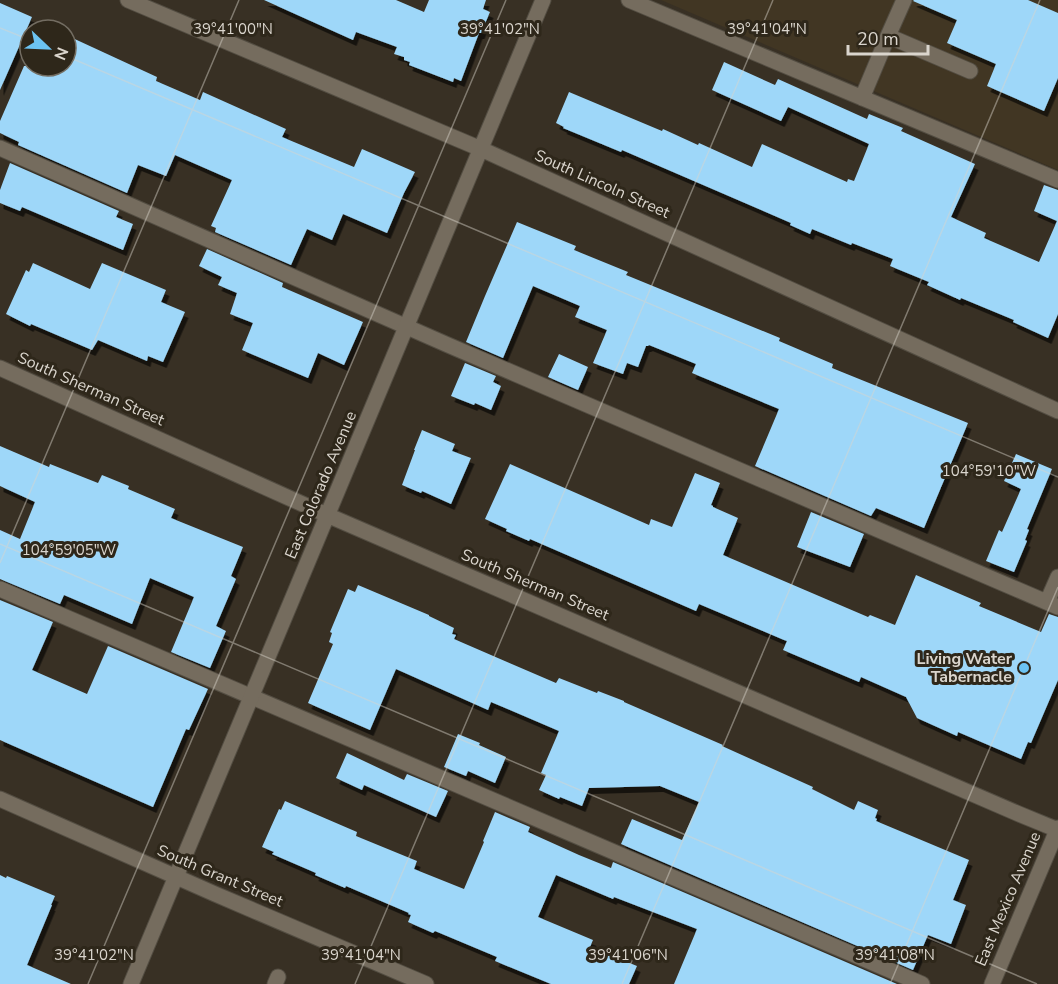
<svg xmlns="http://www.w3.org/2000/svg" width="1058" height="984" font-family="'Nunito Sans',sans-serif">
<defs>
<filter id="shadow"><feDropShadow dx="3.5" dy="6" stdDeviation="0" flood-color="#0009"/></filter>
</defs>
<rect width="100%" height="100%" fill="#383024"/>
<path fill="#413623" d="M661,0h397v170z"/>
<path fill="#9ed7f9" filter="url(#shadow)" d="M264,0h132l28,12 5,-12h57l-3,9 7,3 -9,21h-2l-18,48 -7,-3 -1,4 -44,-17 1,-3 -6,-2v-3l-10,-3 3,-7 -41,-15 -3,8z
M914,0h114l30,13v65l-14,33 -57,-25 9,-22 -49,-21 10,-23 -44,-19z
M0,3l32,14 -32,73z
M66,35l91,42 -1,4 44,19 3,-8 83,37 -4,8 72,30 8,-18 53,23 -11,21 -17,40 -44,-19 -11,26 -25,-11 -16,36 -76,-33 1,-4 -5,-2 21,-46 -57,-25 -9,21 -28,-11 -11,28 -109,-48 1,-3 -19,-9v-12l24,-55h42z
M724,62l51,23 3,-6 89,40 2,-5 34,14 -2,3 74,33 -24,53 35,16 -2,5 55,24 18,-41 -23,-10 10,-26 14,5v124l-10,24 -35,-16 1,-2 -53,-22 -1,2 -33,-15 2,-3 -39,-16 3,-7 -41,-16 -1,2 -39,-16 -2,5 -20,-9 1,-2 -169,-73 -1,2 -58,-24 1,-1 -8,-4 13,-31 93,39 1,-2 35,16 1,-2 53,24 10,-23 85,38 1,-3 6,2 15,-37 -81,-37 -7,14 -69,-31z
M10,163l109,48 -3,6 17,7 -10,26 -101,-43 -2,4 -20,-8v-13z
M517,222l59,24 -2,4 54,22 -2,3 154,63 -1,3 54,23 -1,4 136,55 -44,105 -48,-20 -5,8 -116,-50 24,-57 -87,-36 4,-9 -47,-19 -1,1h-2l-8,21 -11,-4 -4,11 -30,-11 14,-33 -32,-13 5,-11 -47,-20 -30,72 -37,-16 19,-46z
M207,249l76,34 -1,4 81,35 -19,43 -26,-12 -10,25 -66,-28 11,-27 -23,-9 7,-21 -19,-8 4,-8 -23,-11z
M33,263l57,26 12,-26 64,27 -5,12 24,10 -22,50 -15,-6 -1,5 -49,-21 -6,10 -61,-26 -1,2 -24,-12 20,-44 3,2z
M559,354l29,13 -10,23 -30,-13z
M465,363l31,13 -3,6 8,4 -10,24 -16,-7 -1,2 -23,-9z
M422,430l33,14 -3,7 19,7 -20,46 -29,-13 -1,2 -19,-8 13,-35h-1z
M0,446l49,21 1,-3 48,19 4,-8 27,11 -1,3 47,20 -4,9 72,29 -12,29 5,3 -20,47 10,5 -16,37 -39,-16 23,-55 -44,-19 -18,46 -68,-29 -4,9 -60,-25v-49l20,9 15,-37 -35,-16z
M1016,454l36,15 -25,60 2,1 -4,10 2,1 -13,31 -28,-11 13,-31 3,2 19,-43 -17,-8z
M510,464l139,61 2,-6 21,8 23,-54 25,10 -9,22 2,1v1l25,11 -15,37 145,62 2,-2 25,10 21,-50 65,28 -2,3 62,26 8,-18 9,3v63l-27,63 -3,-1 -7,17 -63,-27 -1,4 -40,-18 -11,-21 -45,-20 -2,5 -76,-32 4,-9 -3,-1 -85,-36 -3,7 -166,-72 -1,2 -23,-10 1,-2 -22,-10z
M811,512l53,22 -14,33 -53,-20z
M358,585l71,30v1l25,12 -2,6 4,1 -2,4 102,44 3,-5 38,15 1,-2 26,10v1l99,43 -1,1 91,41 -1,2 42,21 4,-9 20,9 -3,8 2,1 -1,2 93,39 -16,40 13,5 -15,39 -23,-9 -15,35 -292,-126 11,-25 50,21 17,-38 -39,-16 -71,2 -7,18 -22,-9 -1,2 -20,-9 7,-15 -5,-2 18,-42 -68,-29 -3,8 -92,-41 -26,61 -62,-27 25,-59 -4,-2 3,-9 -2,-1 18,-43 7,3z
M0,600l53,22 -21,48 55,24 21,-48 100,43 -19,41 -3,-1 -33,78 -153,-67z
M458,734l22,9 -1,2 27,12 -11,26 -27,-12 -2,5 -22,-9z
M347,753l57,27 3,-6 41,17 -12,26 -72,-32 -2,5 -26,-12z
M285,801l72,31 -1,4 61,25 -3,8 50,20 20,-47 -1,-1 12,-29 35,15 -2,5 51,23 32,13 2,-6 284,122h-223l23,-55 -83,-32 -1,2 -57,-24 -18,42 55,23 -3,7 47,19 -8,18h-78l-56,-23 2,-4 -62,-26 -2,2 -25,-11 3,-7 -3,-1 1,-1 -63,-27 -1,2 -30,-13 1,-2 -44,-19 2,-2 -12,-5 17,-38 2,1z
M0,875l6,3 1,-2 48,20 -4,9h1l-25,60 44,19h-71z"/>
<g fill="none" stroke-linecap="round" stroke-linejoin="round">
<defs>
<path id="service" d="M629,0l429,180
M904,0l-16,36 82,35
M862,98l26,-62
M0,148l448,197 610,262
M0,589l922,395
M1047,602l11,-25
M275,984l3,-7"/>
<path id="minor" d="M128,0l353,149 577,262
M0,368l327,147 692,299 39,16
M0,799l215,95 211,90
M131,984l412,-984
M992,984l66,-156"/>
</defs>
<use href="#service" stroke="#534d42" stroke-width="17"/>
<use href="#minor" stroke="#534d42" stroke-width="17"/>
<use href="#service" stroke="#756c5e" stroke-width="15"/>
<use href="#minor" stroke="#756c5e" stroke-width="15"/>
</g>
<path fill="none" stroke="#dad5cd" stroke-width="1.5" stroke-opacity="0.45" d="M0,28l30,12M66,56l992,421M0,544l1037,440M0,563l239,-563M88,984l418,-984M355,984l418,-984M622,984l418,-984M890,984l168,-397"/>
<circle fill="#6cc3f2" stroke="#2e271a" stroke-width="2" cx="1024" cy="668" r="6"/>
<g text-anchor="middle" dominant-baseline="central" stroke-width="6" stroke-linejoin="round" paint-order="stroke">
<g font-size="16" fill="#dad5cd" stroke="#2e271a">
<text transform="translate(602 184) rotate(24)">South Lincoln Street</text>
<text transform="translate(91 389) rotate(24)">South Sherman Street</text>
<text transform="translate(321 485) rotate(-67)">East Colorado Avenue</text>
<text transform="translate(535 585) rotate(23)">South Sherman Street</text>
<text transform="translate(220 876) rotate(23)">South Grant Street</text>
<text transform="translate(1008 899) rotate(-67)">East Mexico Avenue</text>
</g>
<g font-size="16" font-weight="bold" fill="#dad5cd" stroke="#2e271a" text-anchor="end">
<text x="1012" y="659">Living Water<tspan x="1012" dy="18">Tabernacle</tspan></text>
</g>
</g>
<g font-size="15" text-anchor="middle" fill="#dad5cd" stroke="#2e271a" stroke-width="6" stroke-linejoin="round" paint-order="stroke">
<text x="233" y="34">39°41'00"N</text>
<text x="500" y="34">39°41'02"N</text>
<text x="767" y="34">39°41'04"N</text>
<text x="989" y="476">104°59'10"W</text>
<text x="69" y="555">104°59'05"W</text>
<text x="94" y="960">39°41'02"N</text>
<text x="361" y="960">39°41'04"N</text>
<text x="628" y="960">39°41'06"N</text>
<text x="895" y="960">39°41'08"N</text>
</g>
<g transform="translate(48 48) rotate(113)"><circle r="28" fill="#2e271a" stroke="#736d62" stroke-width="1.5"/>
<path d="M0-4.5L10 22L0 15L-10 22Z" fill="#6cc3f2"/>
<text y="-9" font-size="16" font-weight="bold" text-anchor="middle" fill="#dad5cd">N</text>
</g>
<path d="M848 45v9h80v-9" fill="none" stroke="#dad5cd" stroke-width="3"/>
<text x="857" y="45" font-size="18" fill="#dad5cd" stroke="#2e271a" stroke-width="4.5" paint-order="stroke">20 m</text>
</svg>
